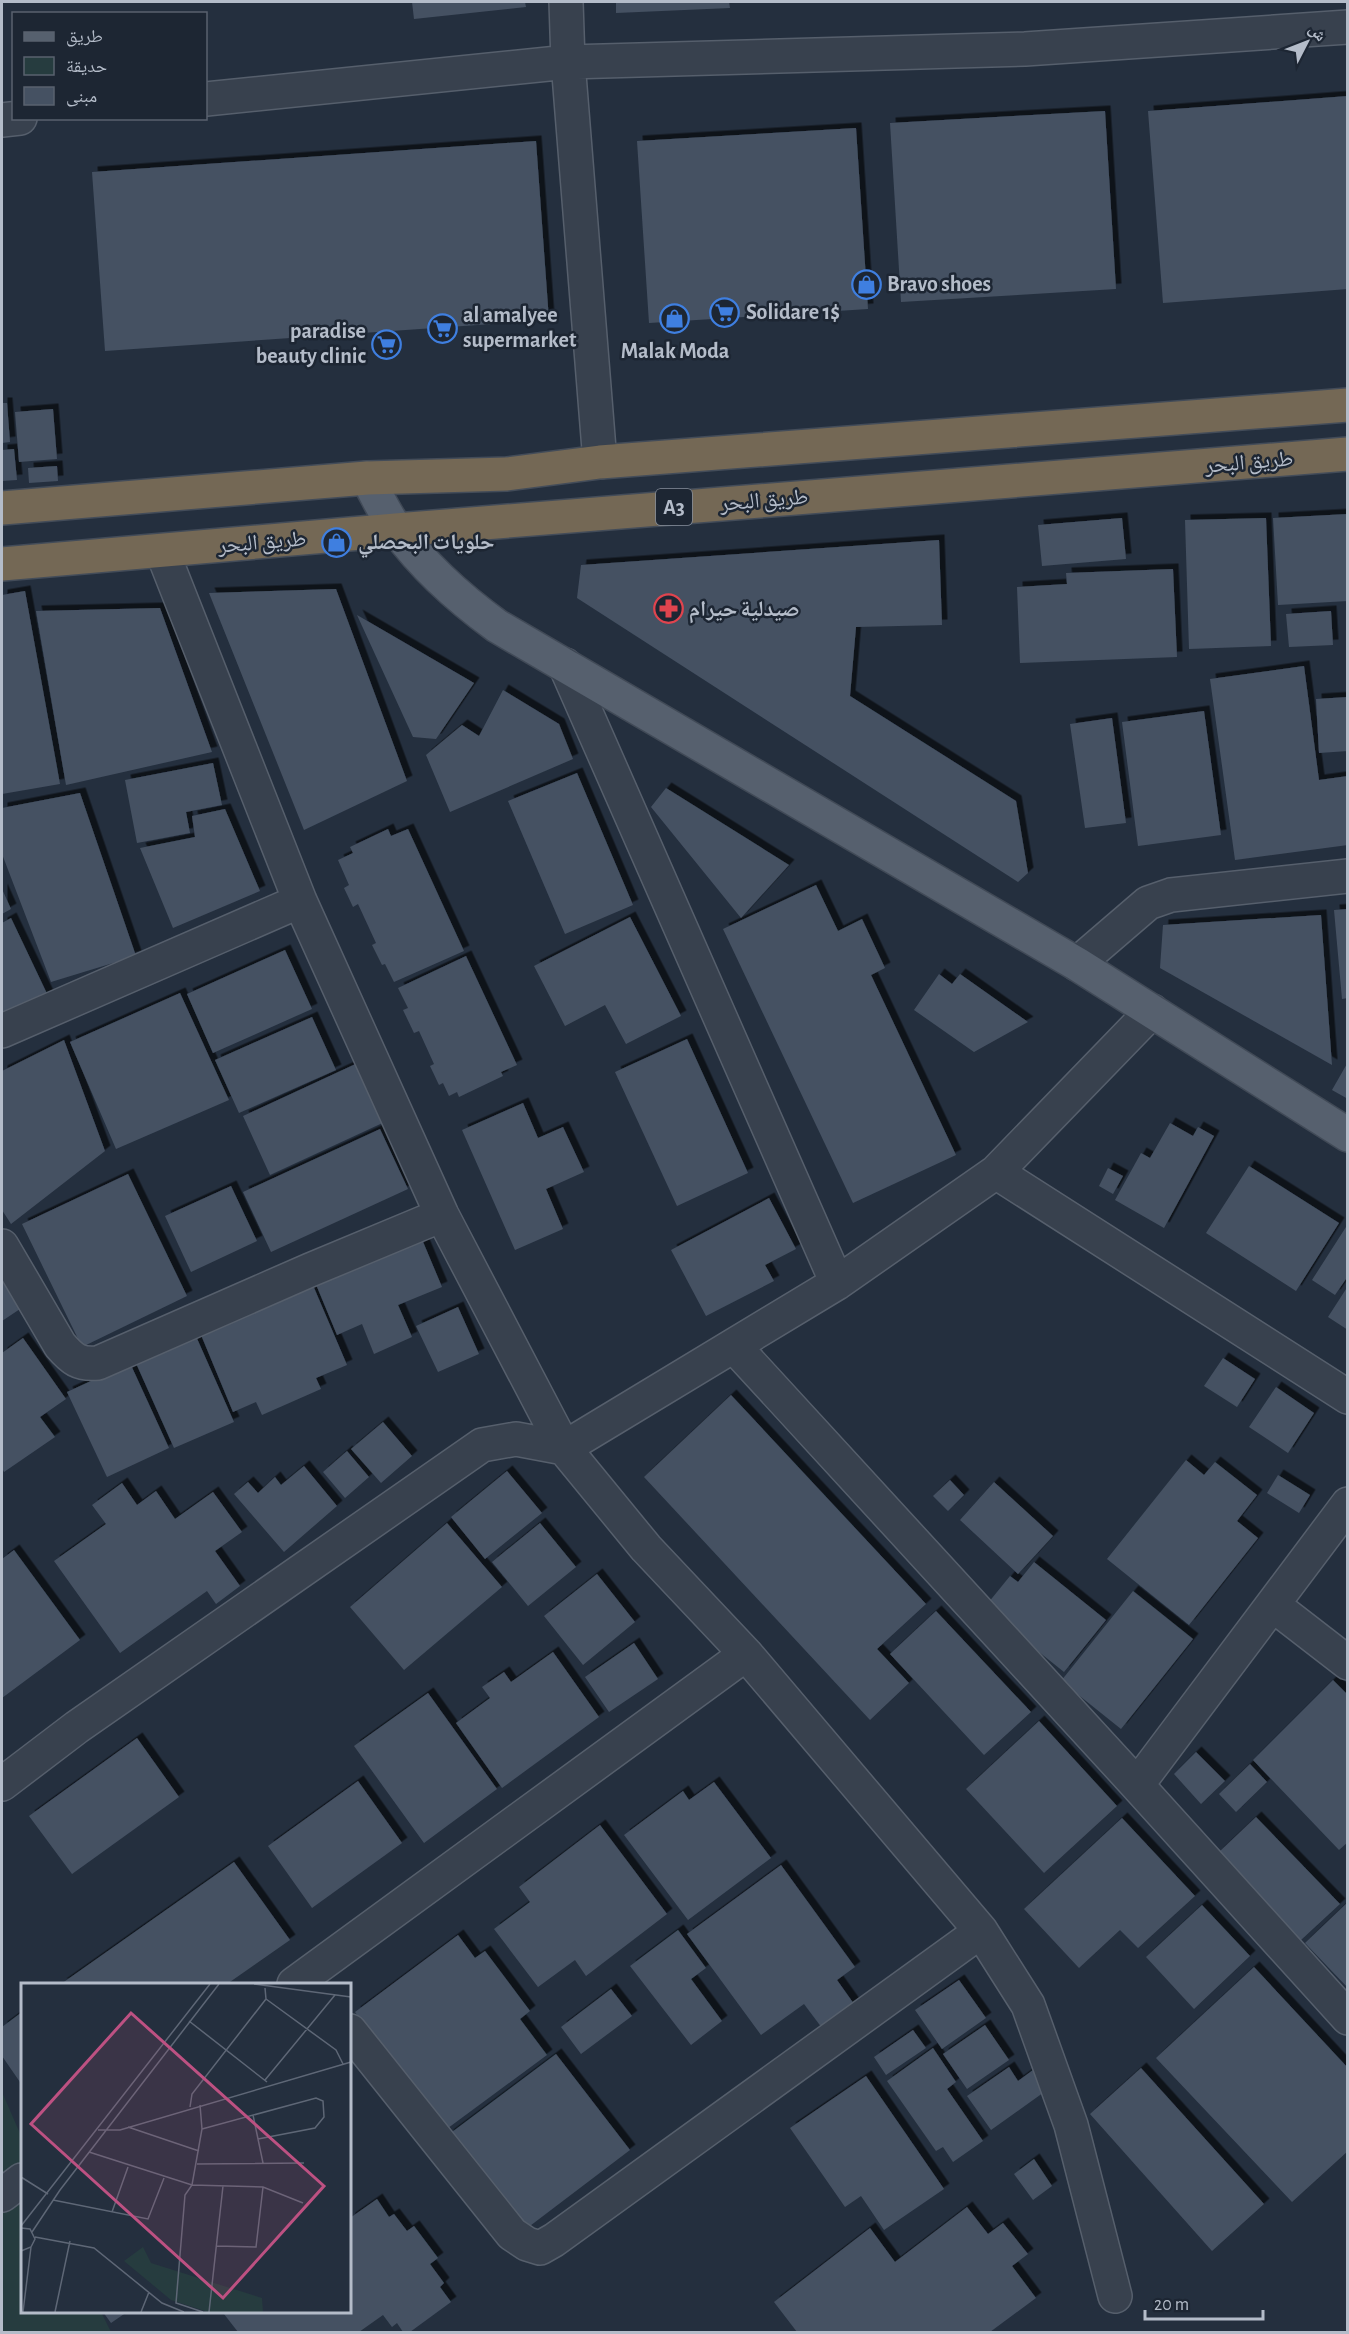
<svg xmlns="http://www.w3.org/2000/svg" width="1349" height="2334" font-family="'Alegreya Sans','Noto Naskh Arabic',sans-serif">
<defs>
<filter id="shadow"><feDropShadow dx="5.5" dy="-5.5" stdDeviation="0" flood-color="#0009"/></filter>
</defs>
<rect width="100%" height="100%" fill="#242f3e"/>
<path fill="#263c3f" d="M2,2092l20,46v174h79l10,20h-109z"/>
<path fill="#455162" filter="url(#shadow)" d="M412,2h113l1,5 -112,12z
M616,2h113l1,6 -114,5z
M1348,96v193l-185,14 -15,-192z
M1105,111l11,178 -215,13 -11,-179z
M856,128l12,181 -219,14 -12,-182z
M536,141l13,179 -444,31 -13,-179z
M2,403h5l3,39 -8,1z
M53,409l4,50 -38,3 -4,-50z
M14,449l3,31 -15,1v-31z
M57,466l1,15 -29,2 -1,-15z
M1348,514v87l-70,4 -5,-87z
M1122,518l4,41 -84,7 -4,-41z
M1266,518l5,128 -82,3 -4,-129z
M939,540l3,85 -86,2 -6,69 166,105 12,72 -10,9 -441,-284 4,-33z
M1173,569l4,88 -157,6 -3,-76 50,-3 -1,-11z
M336,589l71,192 -103,49 -95,-237z
M25,591l35,193 -58,10v-199z
M160,608l52,144 -146,33 -30,-174z
M1331,611l2,34 -44,2 -3,-33z
M357,615l117,68 -38,56 -23,-2z
M1304,666l15,114 29,-4v69l-113,15 -25,-181z
M503,690l56,34 14,35 -123,53 -24,-57 36,-30 17,11z
M1348,697v54l-29,2 -3,-54z
M1204,711l17,124 -83,11 -16,-124z
M1112,718l14,105 -41,5 -15,-104z
M213,763l9,42 -36,7 4,21 -53,10 -12,-63z
M577,773l56,132 -68,29 -57,-133z
M666,788l123,77 -48,53 -90,-111z
M80,793l56,163 -85,26 -49,-128v-46z
M225,809l35,82 -87,37 -33,-80 55,-11 -3,-21z
M388,829l3,7 17,-7 56,122 -70,31 -9,-18 -3,1 -10,-20 4,-2 -18,-39 -5,3 -9,-19 5,-3 -11,-25 15,-7 -3,-6z
M816,885l22,46 24,-12 23,49 -14,7 85,180 -103,48 -130,-274z
M2,889l9,20 -9,5z
M1348,909v89l-6,1 -8,-89z
M1321,915l11,150 -172,-97 3,-43z
M630,917l51,99 -55,28 -21,-39 -40,21 -31,-60z
M11,918l39,82 -48,24v-101z
M285,950l27,59 -99,44 -26,-59z
M466,956l51,109 -16,7 2,4 -44,21 -2,-5 -8,4 -6,-13 -4,2 -9,-19 4,-2 -15,-33 -5,2 -11,-23 5,-2 -10,-20z
M939,974l13,10 8,-10 68,48 -54,30 -60,-42z
M180,993l49,107 -113,49 -46,-107z
M312,1017l24,53 -97,43 -24,-53z
M687,1039l61,134 -71,33 -62,-134z
M64,1040l41,111 -94,73 -9,-14v-139z
M362,1061l27,59 -119,55 -27,-59z
M1348,1062v37l-16,-9z
M523,1103l15,35 25,-11 21,45 -38,17 17,40 -48,21 -53,-120z
M1170,1123l23,13 5,-9 16,9 -50,92 -49,-28 26,-47 9,5z
M380,1129l28,60 -137,63 -28,-60z
M1249,1166l90,57 -43,68 -90,-58z
M1108,1168l15,8 -10,18 -14,-8z
M128,1174l59,122 -105,51 -60,-123z
M231,1186l26,55 -66,31 -26,-56z
M769,1198l27,51 -31,16 9,16 -68,35 -35,-66z
M1346,1227l2,1v48l-13,19 -23,-15z
M421,1237l21,50 -44,18 14,32 -38,17 -12,-30 -25,11 -22,-53z
M2,1275l21,32 -21,14z
M312,1283l35,82 -31,13 5,11 -59,26 -6,-13 -23,10 -34,-82z
M1348,1286v44l-20,-13z
M458,1307l21,47 -41,18 -22,-46z
M195,1334l39,88 -60,26 -39,-87z
M23,1338l43,61 -26,18 15,20 -51,35 -2,-4v-115z
M1223,1358l32,21 -18,28 -33,-21z
M130,1363l39,85 -62,29 -40,-85z
M1276,1387l38,26 -26,40 -39,-26z
M731,1395l195,209 -49,45 32,34 -39,37 -226,-243z
M383,1422l29,34 -31,27 -30,-34z
M347,1451l22,26 -24,21 -22,-26z
M1186,1460l18,15 11,-13 42,33 -20,26 21,17 -69,87 -82,-66z
M304,1466l33,40 -53,46 -50,-58 14,-12 10,11 17,-16 6,8z
M507,1471l35,42 -57,46 -34,-42z
M1278,1475l32,20 -11,18 -32,-20z
M950,1480l14,15 -16,16 -15,-15z
M994,1482l59,54 -35,38 -58,-54z
M122,1483l15,22 19,-14 19,28 38,-27 29,40 -27,19 25,35 -24,18 -9,-13 -87,62 -66,-92 52,-37 -14,-19z
M447,1523l55,64 -98,83 -54,-63z
M540,1523l36,44 -48,39 -36,-44z
M14,1550l66,90 -78,58v-139z
M1034,1562l72,58 -42,52 -80,-64 26,-32 8,6z
M597,1574l38,48 -52,43 -39,-49z
M1133,1591l60,48 -72,90 -60,-48z
M936,1611l95,101 -47,43 -94,-101z
M634,1643l24,36 -49,33 -24,-35z
M553,1652l46,65 -97,71 -46,-65 34,-25 -8,-11 22,-15 7,10z
M1333,1680l15,15v147l-9,8 -86,-90z
M428,1693l69,96 -73,54 -70,-97z
M1039,1721l78,85 -73,67 -78,-84z
M137,1738l42,59 -107,77 -43,-58z
M1196,1752l29,29 -24,23 -27,-30z
M1250,1764l17,18 -31,30 -17,-18z
M358,1781l44,62 -90,65 -44,-62z
M714,1782l57,76 -83,62 -64,-85 59,-44 6,9z
M1256,1817l84,87 -39,36 -83,-87z
M1122,1818l73,78 -57,52 -18,-18 -41,38 -55,-59z
M600,1825l67,89 -81,62 -11,-16 -37,27 -44,-58 36,-27 -11,-15z
M234,1862l56,78 -63,44h-166z
M781,1865l74,102 -18,13 17,24 -32,24 -18,-24 -43,31 -74,-101z
M1348,1902v86l-43,-45z
M1202,1905l48,51 -56,53 -48,-52z
M678,1930l28,38 -15,11 31,42 -31,24 -61,-79z
M458,1935l17,23 10,-7 45,60 -10,8 27,36 -103,76 -89,-119z
M1254,1967l94,101v83l-56,51 -136,-144z
M959,1980l27,38 -44,31 -27,-39z
M611,1989l21,27 -51,38 -20,-27z
M22,2012v73l-20,-29v-29z
M985,2025l24,35 -42,29 -24,-35z
M913,2030l13,18 -40,27 -12,-18z
M933,2048l23,34 -9,7 36,52 -30,21 -10,-15 -7,4 -49,-70z
M556,2054l74,96 -108,82 -74,-97z
M1009,2067l9,14 15,-11 14,20 -56,40 -24,-34z
M1141,2068l123,136 -52,47 -122,-137z
M866,2076l78,113 -60,41 -23,-34 -16,11 -55,-79z
M1034,2159l18,27 -19,14 -19,-26z
M377,2199l12,18 5,-3 13,17 7,-5 24,32 -8,6 14,19 -4,4 11,15 -41,30h-7l-6,-9 -5,4 -9,-12 -24,17h-121l-14,-18 3,-2h123v-94z
M967,2207l21,27 15,-11 25,31 -16,12 24,32 -46,34h-193l-23,-30 96,-74 25,34z
M103,2312h24l-16,11z"/>
<g fill="none" stroke-linecap="round" stroke-linejoin="round">
<defs>
<path id="minor" d="M566,2l2,60 32,400
M206,99l362,-37 457,-13 323,-22
M2,120l18,-2
M162,551l138,350 142,314 122,233 82,100 100,106 235,277 47,74 43,120 44,171
M565,665l272,618
M1077,964l71,-61 23,-8 177,-19
M2,1031l298,-130
M996,1172l352,225
M2,1246l58,99c12,14 19,20 38,18l212,-93 132,-55
M734,1346l403,439 211,233
M1273,1605l75,58
M2,1784l75,-57 405,-282 34,-6 48,9 273,-165 159,-111 156,-161
M1137,1785l211,-281
M294,1984l452,-330
M350,2031l162,203 15,10 13,4 14,-8 427,-309
M2,2195l20,-15"/>
<path id="major" d="M367,478c10,17 18,37 30,52 27,37 63,69 100,96l580,338 271,171"/>
<path id="highway" d="M2,508l365,-30 140,-4 93,-12 748,-57
M2,564l394,-34 952,-76"/>
</defs>
<use href="#minor" stroke="#565f6c" stroke-width="36"/>
<use href="#major" stroke="#414a57" stroke-width="36"/>
<use href="#highway" stroke="#434c59" stroke-width="36"/>
<use href="#minor" stroke="#38414e" stroke-width="33"/>
<use href="#major" stroke="#56606e" stroke-width="33"/>
<use href="#highway" stroke="#746855" stroke-width="33"/>
</g>
<defs>
<symbol id="shop-ring" viewBox="-11 -11 22 22"><circle r="9.5" fill="#1d2633" stroke="#3f7fe0" stroke-width="1.5"/><path d="M-5-2.5h2.3a2.7 3.5 0 0 1 5.4 0H5L5.5 6h-11ZM-1.5-2.5h3a1.5 2.3 0 0 0-3 0Z" fill="#3f7fe0"/></symbol>
<symbol id="supermarket-ring" viewBox="-11 -11 22 22"><circle r="9.5" fill="#1d2633" stroke="#3f7fe0" stroke-width="1.5"/><path d="M-6-5.5h2.5l.6 2H6L4.5 2H-2.5L-4.4-4H-6ZM-1.5 3.2a1.3 1.3 0 1 0 .1 0ZM3 3.2a1.3 1.3 0 1 0 .1 0Z" fill="#3f7fe0"/></symbol>
<symbol id="pharmacy-ring" viewBox="-11 -11 22 22"><circle r="9.5" fill="#1d2633" stroke="#e0444e" stroke-width="1.5"/><path d="M-2-6h4v4h4v4h-4v4h-4v-4h-4v-4h4Z" fill="#e0444e"/></symbol>
</defs>
<g fill-rule="evenodd">
<use href="#shop-ring" x="850" y="268" width="33" height="33"/>
<use href="#supermarket-ring" x="708" y="296" width="33" height="33"/>
<use href="#shop-ring" x="658" y="302" width="33" height="33"/>
<use href="#supermarket-ring" x="426" y="312" width="33" height="33"/>
<use href="#supermarket-ring" x="370" y="328" width="33" height="33"/>
<use href="#shop-ring" x="320" y="526" width="33" height="33"/>
<use href="#pharmacy-ring" x="652" y="592" width="33" height="33"/>
</g>
<g text-anchor="middle" dominant-baseline="central" stroke-width="5" stroke-linejoin="round" paint-order="stroke">
<rect fill="#1d2633" stroke="#878f9c" stroke-width="1.5" x="656" y="489" width="36" height="36" rx="4.5"/>
<g font-size="21" font-weight="bold" fill="#b4bcc9">
<text x="674" y="507">A3</text>
</g>
<g font-size="22" font-weight="bold" fill="#b4bcc9" stroke="#1d2633" text-anchor="start">
<text x="887" y="284">Bravo shoes</text>
<text x="746" y="312">Solidare 1$</text>
<text x="463" y="315">al amalyee<tspan x="463" dy="25">supermarket</tspan></text>
<text x="366" y="331" text-anchor="end">paradise<tspan x="366" dy="25">beauty clinic</tspan></text>
<text x="675" y="351" text-anchor="middle">Malak Moda</text>
<text x="358" y="542">حلويات البحصلي</text>
<text x="689" y="609">صيدلية حيرام</text>
</g>
<g font-size="22" fill="#b4bcc9" stroke="#1d2633">
<text transform="translate(1249 462) rotate(-5)">طريق البحر</text>
<text transform="translate(764 500) rotate(-5)">طريق البحر</text>
<text transform="translate(262 542) rotate(-5)">طريق البحر</text>
</g>
</g>
<g transform="translate(21 1983)">
<rect width="330" height="330" fill="#242f3e"/>
<path d="M122,264l8,16 111,35 1,14h-55l-37,-12 -47,-39z" fill="#263c3f"/>
<path fill="none" stroke="#5e6776" stroke-width="1.5" d="M233,1l97,13M245,16l70,51 7,14M168,38l78,61M244,97l70,-85M179,122l2,24 -10,56 -7,10 -9,108 27,9M169,124l2,-13 74,-95 -1,-11M232,132l10,48M107,144l71,24M181,146l114,-31 7,3 1,16 -9,11 -57,11M77,147h22l231,-68M68,169l103,33 71,2 40,16M176,181l107,-1M0,194l27,17M32,217l95,19 16,-41M91,229l16,-45M0,243l189,-242M0,245l9,1 5,10 -4,8 -10,4M11,249l28,-42 159,-206M14,254l59,11 68,55 22,9M196,263l39,1 7,-60M2,329l8,-65M34,329l15,-71M120,329l8,-20M188,329l14,-126"/>
<path fill="#bd5182" fill-opacity="0.15" stroke="#bd5182" stroke-width="3" d="M110,30l193,173 -101,112 -192,-174z"/>
<rect width="330" height="330" fill="none" stroke="#b4bcc9" stroke-width="3"/>
</g>
<rect width="1349" height="2334" fill="none" stroke="#b4bcc9" stroke-width="6"/>
<rect x="12" y="12" width="195" height="108" fill="#1d2633" stroke="#59626f" stroke-width="1.5"/>
<rect x="24" y="32" width="30" height="9" fill="#56606e" stroke="#59626f" stroke-width="1.5"/>
<text x="66" y="42" font-size="18" fill="#b4bcc9">طريق</text>
<rect x="24" y="57" width="30" height="18" fill="#263c3f" stroke="#59626f" stroke-width="1.5"/>
<text x="66" y="72" font-size="18" fill="#b4bcc9">حديقة</text>
<rect x="24" y="87" width="30" height="18" fill="#455162" stroke="#59626f" stroke-width="1.5"/>
<text x="66" y="102" font-size="18" fill="#b4bcc9">مبنى</text>
<g transform="translate(1307 42) rotate(48)" stroke="#1d2633" stroke-width="4.5" paint-order="stroke">
<path d="M0-4.5L10 22L0 15L-10 22Z" fill="#b4bcc9"/>
<text y="-9" font-size="16" font-weight="bold" text-anchor="middle" fill="#b4bcc9">ش</text>
</g>
<path d="M1145 2310v9h118v-9" fill="none" stroke="#b4bcc9" stroke-width="3"/>
<text x="1154" y="2310" font-size="18" fill="#b4bcc9" stroke="#1d2633" stroke-width="4.5" paint-order="stroke">20 m</text>
</svg>
